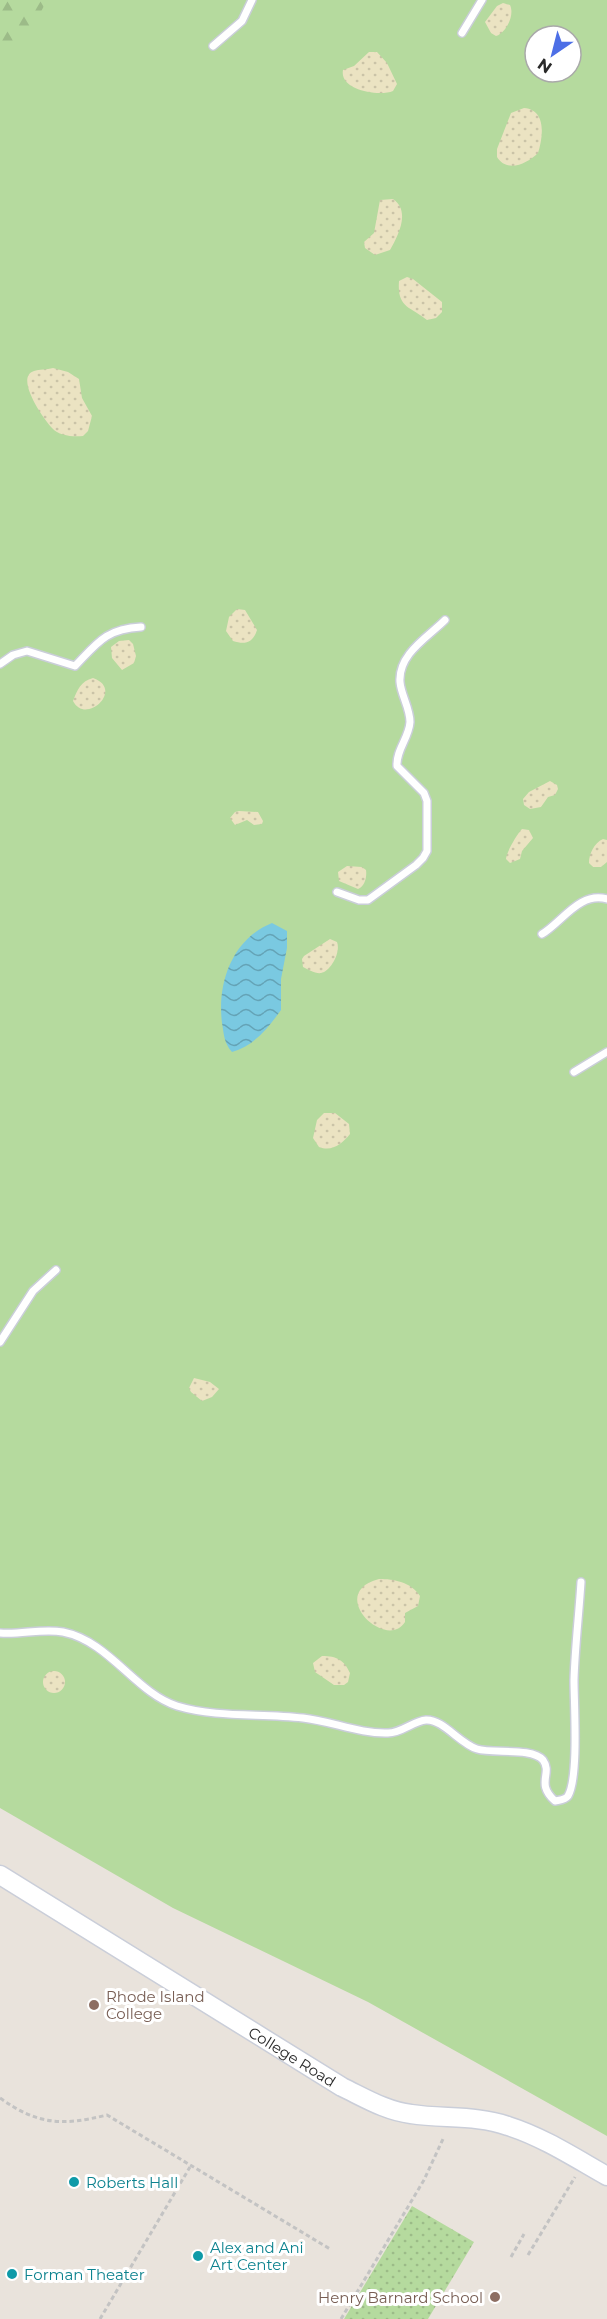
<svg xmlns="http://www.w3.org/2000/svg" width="607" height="2319" font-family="Montserrat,sans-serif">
<defs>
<pattern id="forest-firs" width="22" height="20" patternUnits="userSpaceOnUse" patternTransform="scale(1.5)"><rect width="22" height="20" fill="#b5da9e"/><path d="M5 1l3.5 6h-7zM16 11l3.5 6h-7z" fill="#9cbb88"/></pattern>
<pattern id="sand-dots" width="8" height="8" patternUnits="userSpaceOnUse" patternTransform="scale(1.5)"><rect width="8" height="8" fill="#ebe3c2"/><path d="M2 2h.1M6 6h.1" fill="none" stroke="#cac3a7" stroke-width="1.8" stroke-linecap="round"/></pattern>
<pattern id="park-dots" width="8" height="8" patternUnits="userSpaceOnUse" patternTransform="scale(1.5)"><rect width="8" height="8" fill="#b5da9e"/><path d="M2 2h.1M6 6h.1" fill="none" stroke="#9cbb88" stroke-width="1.8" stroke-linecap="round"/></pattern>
<pattern id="water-waves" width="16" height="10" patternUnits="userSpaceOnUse" patternTransform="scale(1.5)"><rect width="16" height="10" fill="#7ac9e1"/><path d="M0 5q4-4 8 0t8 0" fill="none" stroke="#64a3b6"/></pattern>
</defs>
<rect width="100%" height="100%" fill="#e9e3dc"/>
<path fill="#b5da9e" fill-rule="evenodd" d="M0,0h607v2136l-239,-134 -195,-94 -173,-100zM535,36h36v36h-36z"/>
<path fill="url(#forest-firs)" d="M0,0h47l-19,37 -28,7z"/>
<path fill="url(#sand-dots)" d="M503,3l7,2c5,10 -4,28 -14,31l-5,-3 -6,-11 12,-16z
M369,52h8l10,11 10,21 -4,7c-14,6 -54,-1 -50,-21l11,-4z
M524,108c23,2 19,29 14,45 -11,11 -31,20 -41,4v-8l14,-36z
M393,199c18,12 5,37 -3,51l-15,5 -10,-7 -1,-6 10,-9 6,-33z
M407,277l6,2 29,23v10l-6,6 -9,2c-17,-14 -30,-12 -28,-39z
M53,368l15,4 11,7 3,19 10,18 -4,15 -5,5c-10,1 -24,0 -31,-8 -8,-8 -38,-51 -18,-57 5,-2 13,-1 19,-3z
M237,609l8,1 12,20c-4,13 -12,15 -24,11l-7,-10 3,-14z
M129,640l4,4 3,12 -2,7 -12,7 -10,-12 -1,-11 8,-6z
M93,678c32,11 -7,48 -20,23 4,-11 8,-20 20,-23z
M550,781l7,4 1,4 -3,6 -7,2 -7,10 -11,2 -6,-4 -1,-6 6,-7z
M239,811l19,1 5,9 -1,3 -8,1 -7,-5 -12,5 -5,-7 5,-6z
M522,829l7,1 4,8 -11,13 -2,8 -10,4 -4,-4c0,-6 11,-25 16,-30z
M603,839l4,1v22l-6,5h-8l-4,-4c0,-9 5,-20 14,-24z
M347,866l15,1 4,3c1,7 -1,16 -8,19l-19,-8 -1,-9z
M330,939l7,3c4,10 -6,29 -16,31 -5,1 -14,-4 -18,-6l-1,-8 2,-3z
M324,1113h11l14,11 1,10c-8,10 -18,18 -31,13l-6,-9 4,-18z
M194,1378l16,4 9,7 -7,8 -10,4 -11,-9 -2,-4z
M379,1579c15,0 32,3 41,17l-2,10 -13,7v9c-19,30 -80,-29 -26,-43z
M322,1656c15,0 22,4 28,17l-2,9 -4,3h-10l-19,-13 -2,-9z
M43 1682a11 11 0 1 1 22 0a11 11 0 1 1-22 0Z"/>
<path fill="url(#park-dots)" d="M412,2206l62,36 -46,77h-84z"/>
<path fill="url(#water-waves)" d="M272,923l15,8v17l-6,31v31c-13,18 -27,36 -49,42 -8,-9 -8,-17 -10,-29 -5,-40 10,-84 50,-100z"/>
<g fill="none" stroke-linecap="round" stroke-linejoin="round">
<defs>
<path id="service" d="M462,33l20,-33
M213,46l29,-25 10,-21
M0,664l13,-9 14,-4 48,15c23,-24 31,-37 66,-39
M337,892l22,8h9l48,-35 7,-7 4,-7v-50l-3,-8 -27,-27c-1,-16 12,-28 13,-44 0,-14 -9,-27 -10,-40 -2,-28 28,-45 45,-62
M542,934c20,-12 38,-43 65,-35
M574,1072l33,-20
M0,1342l33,-51 23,-21
M0,1633c21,2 42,-5 63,-1 46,9 73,61 114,74 40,12 84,7 126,12 28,3 57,16 85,15 14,0 25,-12 38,-13 17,-1 34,24 51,29 16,5 55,-2 66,11 10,14 -8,23 12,41 5,-1 10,-1 13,-5 11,-19 6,-92 6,-116 1,-33 5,-66 7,-98"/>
<g id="tertiary">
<path id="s1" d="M0,1875l342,212c23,11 44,24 69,27 32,5 66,1 97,12 35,11 67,32 99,50"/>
</g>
</defs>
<use href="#service" stroke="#caced9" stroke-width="10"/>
<use href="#tertiary" stroke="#caced9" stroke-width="21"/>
<path stroke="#c3c3c3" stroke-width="3" stroke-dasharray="4.5 3" stroke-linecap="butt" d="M0,2098c38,27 62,28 107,17l223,134
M528,2255l47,-78
M511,2257l13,-23
M100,2319l90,-152
M341,2319l83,-139 19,-41"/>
<use href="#service" stroke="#fff" stroke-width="7"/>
<use href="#tertiary" stroke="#fff" stroke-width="18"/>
</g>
<g fill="#8d6e63" stroke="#fff" stroke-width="2">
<circle cx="94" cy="2005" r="6"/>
<circle cx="495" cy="2297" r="6"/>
</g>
<g fill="#0f9aa8" stroke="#fff" stroke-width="2">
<circle cx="74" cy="2182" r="6"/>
<circle cx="198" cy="2256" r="6"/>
<circle cx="12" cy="2274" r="6"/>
</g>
<g text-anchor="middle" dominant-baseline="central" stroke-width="6" stroke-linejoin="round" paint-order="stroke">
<g font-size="15" fill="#785e54" stroke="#fff" text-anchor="start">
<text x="106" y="1996">Rhode Island<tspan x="106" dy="17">College</tspan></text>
<text x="483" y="2297" text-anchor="end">Henry Barnard School</text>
</g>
<g font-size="15" fill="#292929" stroke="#fff">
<text stroke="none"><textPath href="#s1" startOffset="344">College Road</textPath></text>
</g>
<g font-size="15" fill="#0d838f" stroke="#fff" text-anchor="start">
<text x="86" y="2182">Roberts Hall</text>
<text x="210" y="2247">Alex and Ani<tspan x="210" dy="17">Art Center</tspan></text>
<text x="24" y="2274">Forman Theater</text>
</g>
</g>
<g transform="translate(553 54) rotate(215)"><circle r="28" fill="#ffffff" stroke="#a9a9a9" stroke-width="1.5"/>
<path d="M0-4.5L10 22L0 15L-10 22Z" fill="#4d6fe6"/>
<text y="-9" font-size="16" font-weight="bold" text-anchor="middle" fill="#292929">N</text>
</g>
</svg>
